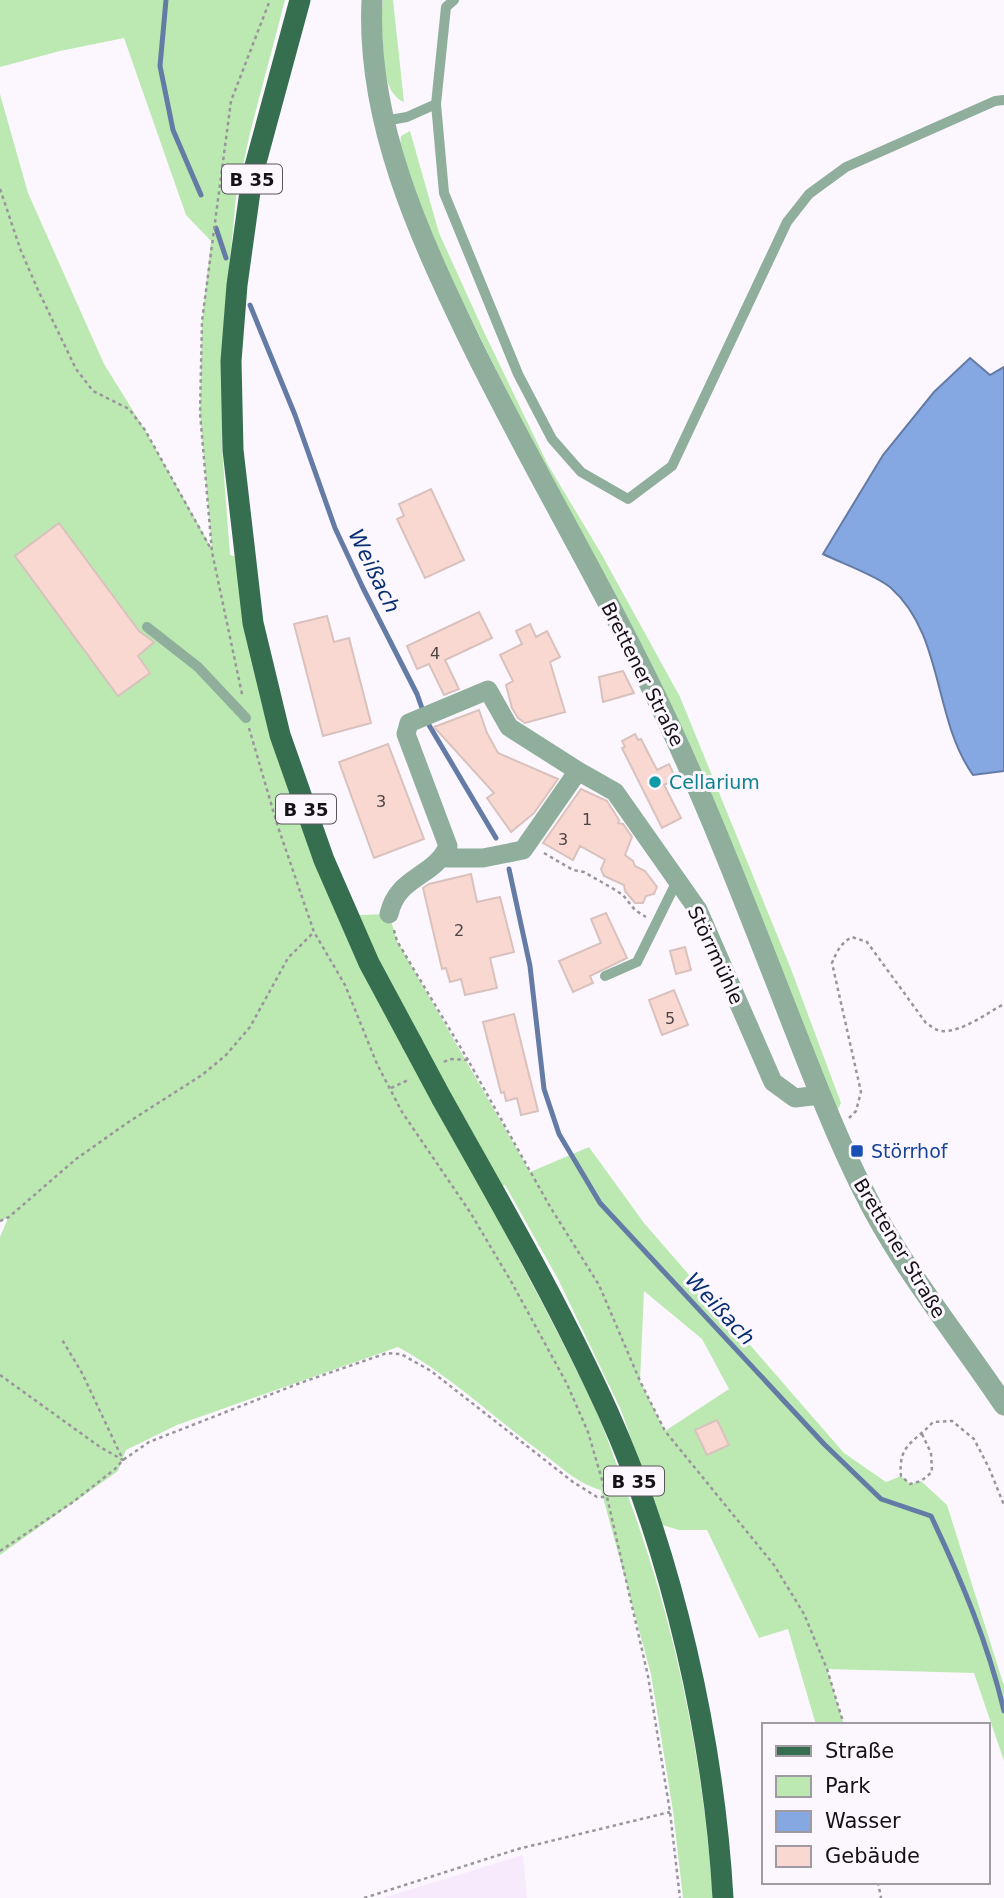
<svg xmlns="http://www.w3.org/2000/svg" width="1004" height="1898" font-family="'DejaVu Sans',sans-serif">
<rect width="100%" height="100%" fill="#fcf7fe"/>
<path fill="#f7eafd" d="M523,1855l4,43h-144l16,-5z"/>
<path fill="#bce9b1" fill-rule="evenodd" d="M0,0h285l-35,133 -14,64 -13,137 -1,114 8,107 15,4 35,176 79,180 30,-1 8,27 133,231 59,-25 55,76 200,230 42,29 15,-6 9,8 11,-3 26,24 57,181v75l-30,-88 -147,-4 17,56h-28l-28,-96 -29,9 -52,-108h-28l-17,-5 -41,-115 -63,-131 -53,-94 -18,13c37,72 77,143 111,217 9,21 16,43 24,65 51,133 81,276 91,418h-30l-10,-87 -22,-137 -50,-184c-23,-6 -40,-23 -59,-37 -49,-36 -91,-77 -144,-106l-221,78 -51,25 -8,21 -118,84v-318l8,-19 -8,3v-1127l28,99 76,171 41,66 67,119 -12,-136 2,-92 9,-80 -25,-26 -62,-177 -64,13 -60,16zM644,1291l58,48 27,50 -64,42 -25,-50z
M383,0h10l11,102c-27,-10 -24,-77 -21,-102z
M410,131l29,102 45,99 64,133 54,90 78,142 111,272 50,134 -3,6 -3,-2 -283,-624 -108,-219 -38,-90 -6,-28 1,-10z"/>
<path fill="#85a8e2" stroke="#647ba5" stroke-width="2" d="M970,358l20,17 14,-8v404l-31,4c-40,-56 -29,-140 -82,-187 -13,-12 -50,-25 -68,-34l60,-99 51,-63z"/>
<g fill="none" stroke-linecap="round" stroke-linejoin="round">
<path stroke="#647ba5" stroke-width="5" d="M166,0l-6,66 13,64 28,65
M216,228l10,30
M250,305l45,110 40,113 28,60 54,106 6,17
M426,720l70,118
M509,869l21,97 14,123 15,45 41,69 224,241 57,55 50,17c30,63 57,127 73,195"/>
</g>
<path fill="#f8d8d1" stroke="#d9c2bd" stroke-width="2" d="M431,489l33,71 -39,18 -28,-59 7,-3 -5,-12z
M59,523l80,108 15,11 -16,14 12,17 -32,23 -103,-140z
M479,612l13,26 -47,22 14,29 -15,6 -15,-31 -12,5 -10,-23z
M327,616l7,26 15,-4 22,85 -48,13 -29,-112z
M530,624l6,13 11,-6 13,26 -10,5 15,50 -40,11 -7,-5 -6,-10 -6,-23 7,-4 -13,-26 22,-11 -6,-13z
M623,671l11,22 -31,9 -4,-25z
M479,710l8,23 11,20 60,26 -24,34 -23,19 -24,-34 7,-5 -60,-66z
M635,734l3,6 3,-1 16,31 12,-6 7,15 -12,6 17,33 -19,10 -40,-80 3,-1 -3,-6z
M388,744l36,95 -50,19 -35,-96z
M581,789l26,12 12,19 -1,3 5,1 9,13 -7,18 8,6 2,5 10,5 12,16 -3,7 -8,2 -3,7h-8l-10,-12 -1,-6 -20,-9 -3,-7 4,-9 -25,-14 -7,14 -30,-17z
M471,874l6,28 23,-5 14,55 -24,6 7,30 -32,7 -4,-16 -11,3 -4,-14 -4,1 -19,-81 6,-4z
M606,913l21,45 -37,18 3,7 -20,9 -14,-31 42,-18 -10,-24z
M685,947l6,23 -15,4 -6,-23z
M674,990l14,35 -26,10 -13,-35z
M514,1014l24,97 -17,4 -4,-17 -11,3 -2,-9 -3,1 -18,-71z
M717,1420l12,25 -22,10 -12,-25z"/>
<g fill="none" stroke-linecap="round" stroke-linejoin="round">
<path stroke="#9a959c" stroke-width="2.5" stroke-dasharray="3.5 3.5" stroke-linecap="butt" d="M0,189l21,62 17,39 38,79 17,22 36,18 16,21 66,119
M242,694l-30,-142 -12,-139 2,-92 29,-220 39,-101
M249,728l28,96 37,108 31,53 32,79 25,48 68,100 42,71 55,101 21,48 19,65 41,179 22,136 10,86
M544,853l29,17 11,2 28,16 11,7 12,15 11,7
M394,930l3,11 71,119
M444,1062l6,-3 18,1 81,145 50,80 41,96 25,50 109,134 30,49 23,55 17,56
M391,1088l19,-9
M849,1118l7,-7 5,-19 -29,-129c5,-12 9,-20 20,-26l15,5 59,81c5,3 9,7 15,8 20,2 46,-18 63,-27
M0,1221l9,-4 67,-58 54,-38 72,-46 24,-20 24,-28 38,-69 26,-26
M0,1375l100,72 23,13 -41,-87 -21,-35
M922,1434l9,19 1,19 -11,9 -11,3 -9,-8c-3,-32 13,-33 32,-54l19,-1 22,18 15,29 15,37
M0,1551l73,-49 42,-33 8,-9 26,-18 151,-59 87,-30 14,1 30,17 142,111 24,15h10
M878,1882l3,16
M364,1898l154,-49 152,-37"/>
<path stroke="#90ae9c" stroke-width="10" d="M454,0l-8,7 -10,97 8,89 74,181 34,65 29,33 47,27 44,-33 115,-244 22,-28 37,-27 149,-66 9,-1
M384,121l23,-4 29,-13
M147,627l51,40 48,51
M605,976l32,-14 40,-81"/>
<path stroke="#90ae9c" stroke-width="19" d="M443,858h40l40,-8 55,-79
M389,914c9,-39 45,-36 59,-68l-42,-112 3,-11 79,-33 21,37 69,44 37,21 83,118 75,172 22,16 25,-3"/>
<path stroke="#90ae9c" stroke-width="21" d="M372,0c-6,121 47,235 98,341 63,129 137,251 198,381 44,94 81,191 119,288 24,61 47,122 76,180 39,79 93,143 141,215"/>
<path stroke="#356f50" stroke-width="21" d="M300,0l-48,177 -15,108 -6,76 2,89 20,173 27,112 44,125 45,103 43,80
M442,1099c58,103 117,205 166,313 65,144 106,328 115,486"/>
<path stroke="#356f50" stroke-width="21" d="M412,1043l30,56"/>
</g>
<circle fill="#0f9aa8" stroke="#fcf7fe" stroke-width="2.5" cx="655" cy="782" r="7"/>
<rect fill="#1a4fb4" stroke="#fcf7fe" stroke-width="2.5" x="850" y="1144" width="14" height="14" rx="3.5"/>
<g text-anchor="middle" dominant-baseline="central" stroke-width="6" stroke-linejoin="round" paint-order="stroke">
<g font-size="16" fill="#4e4346">
<text x="435" y="653">4</text>
<text x="381" y="801">3</text>
<text x="587" y="819">1</text>
<text x="563" y="839">3</text>
<text x="459" y="930">2</text>
<text x="670" y="1018">5</text>
</g>
<g fill="#fcf7fe" stroke="#5b565c" stroke-width="2">
<rect x="222" y="164.5" width="60" height="29" rx="5"/>
<rect x="276" y="794.5" width="60" height="29" rx="5"/>
<rect x="604" y="1466.5" width="60" height="29" rx="5"/>
</g>
<g font-size="18" font-weight="bold" fill="#161117">
<text x="252" y="179">B 35</text>
<text x="306" y="809">B 35</text>
<text x="634" y="1481">B 35</text>
</g>
<g font-size="19" fill="#161117" stroke="#fcf7fe">
<text transform="translate(643 674) rotate(63)">Brettener Straße</text>
<text transform="translate(716 955) rotate(65)">Störrmühle</text>
<text transform="translate(900 1248) rotate(59)">Brettener Straße</text>
</g>
<g font-size="19" fill="#0d838f" stroke="#fcf7fe" text-anchor="start">
<text x="669" y="782">Cellarium</text>
</g>
<g font-size="19" fill="#164399" stroke="#fcf7fe" text-anchor="start">
<text x="871" y="1151">Störrhof</text>
</g>
<g font-size="21" font-style="italic" fill="#082f72" stroke="#fcf7fe">
<text transform="translate(374 571) rotate(64)">Weißach</text>
<text transform="translate(720 1309) rotate(47)">Weißach</text>
</g>
</g>
<rect x="762" y="1723" width="228" height="161" fill="#fcf7fe" stroke="#a09ba2" stroke-width="2"/>
<rect x="776" y="1746" width="35" height="10" fill="#356f50" stroke="#a09ba2" stroke-width="2"/>
<text x="825" y="1758" font-size="21" fill="#161117">Straße</text>
<rect x="776" y="1776" width="35" height="21" fill="#bce9b1" stroke="#a09ba2" stroke-width="2"/>
<text x="825" y="1793" font-size="21" fill="#161117">Park</text>
<rect x="776" y="1811" width="35" height="21" fill="#85a8e2" stroke="#a09ba2" stroke-width="2"/>
<text x="825" y="1828" font-size="21" fill="#161117">Wasser</text>
<rect x="776" y="1846" width="35" height="21" fill="#f8d8d1" stroke="#a09ba2" stroke-width="2"/>
<text x="825" y="1863" font-size="21" fill="#161117">Gebäude</text>
</svg>
